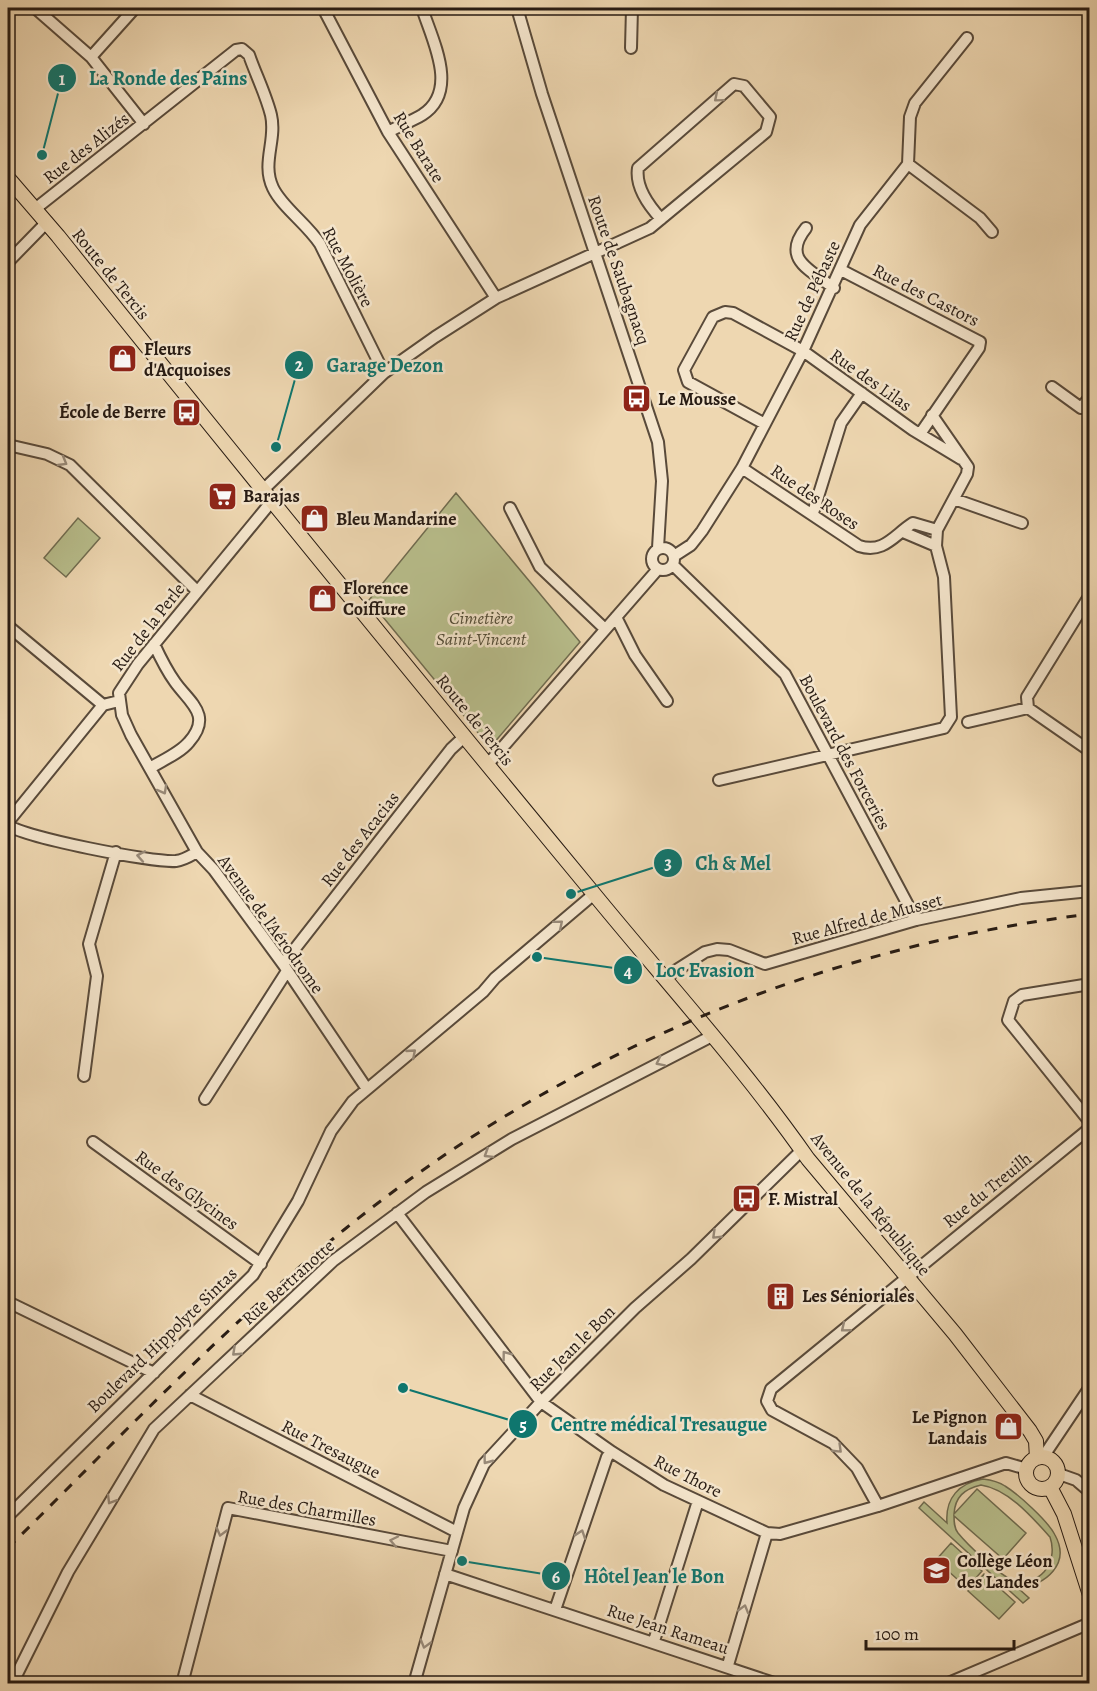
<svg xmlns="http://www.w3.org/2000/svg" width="1097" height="1691" font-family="Alegreya,serif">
<rect width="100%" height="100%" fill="#eed7b1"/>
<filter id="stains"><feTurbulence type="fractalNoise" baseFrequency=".00333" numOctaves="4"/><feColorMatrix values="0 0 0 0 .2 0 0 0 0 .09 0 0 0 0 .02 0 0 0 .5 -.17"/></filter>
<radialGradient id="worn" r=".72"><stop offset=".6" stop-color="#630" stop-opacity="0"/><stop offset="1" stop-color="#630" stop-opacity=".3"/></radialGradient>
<path fill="#b8be8c" stroke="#706c50" stroke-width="1.5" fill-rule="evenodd" d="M456,493l124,149 -87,102 -5,1 -119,-145z
M78,518l22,20 -34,39 -22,-19z
M983,1479c8,1 16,3 22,7 13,8 43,35 50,49 16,29 -9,50 -37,53l11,10 -6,5 -104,-95 5,-6 23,21c-2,-25 12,-40 36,-44zM981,1485c27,4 51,32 69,52 9,26 -11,52 -39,42 -12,-4 -44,-35 -53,-46 -4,-5 -4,-11 -4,-17l49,43 23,-26 -49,-44 -23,25c1,-17 10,-25 27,-29z
M951,1543l31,28 -15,17 -31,-28z
M984,1574l31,28 -16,17 -31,-28z"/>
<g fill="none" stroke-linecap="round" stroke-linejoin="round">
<defs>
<path id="minor" d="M35,8l56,49 53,67
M323,8l65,124 108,166
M517,8l25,86 116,348 4,39 -4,67
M646,8h11
M631,48l1,-40
M91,57l44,-49
M388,132c11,-6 24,-11 34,-17 38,-24 10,-75 0,-107
M908,164l72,54 12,14
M35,209l201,-159 6,-1 7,6c7,20 17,40 22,60 6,25 -10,48 2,73 9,19 34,36 47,56l64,129
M806,228c-25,31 4,42 28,60
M8,262l39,-40
M841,270l139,72 -1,6 -59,86
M1052,387l29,21 9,-11
M765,424l-77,-42 -4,-12 29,-53 12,-5 8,1 70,38 110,79 48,29
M8,445l39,9 23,11 127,126
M742,468l117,78c25,8 35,-11 54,-23l24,7
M263,490l121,-117 51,-36 61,-39 154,-70 116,-96 4,-15 -26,-31 -10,-2 -96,84c-3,19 11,38 23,51
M954,499l68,24
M272,501l-134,163 -19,29 3,22 9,20 66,117 17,18 69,94 84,125
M510,508l30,59 65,62
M813,513l28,-90 21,-30
M903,532l33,14
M652 559a11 11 0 1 1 22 0a11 11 0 1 1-22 0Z
M674,556l17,-11 11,-14 40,-63 61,-117 57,-126 48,-61 2,-47 5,-14 52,-65
M673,565l112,109 131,246
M616,617l19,38 32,46
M8,626l95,79
M1028,708l-1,-11 63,-102
M968,722l60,-14 62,43
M488,764l170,-195
M150,768c13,-8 30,-15 39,-26 24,-27 0,-40 -14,-60 -8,-11 -15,-25 -21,-38
M719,780l225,-52 7,-11 -7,-140 -8,-31 1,-16 30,-56 1,-7 -36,-52
M8,822l95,-117 16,-4
M8,825c14,12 146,38 168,36 8,-1 14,-5 21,-9
M283,964l168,-215 14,-13
M664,978l41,-26 12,-3 12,1 36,14 151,-44 105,-22 69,-7
M1090,984l-68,11 -8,6 -6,19 82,102
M84,1076l13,-100 -8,-32 27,-92
M205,1099l82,-128
M93,1142l168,122
M397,1213l144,189 71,50 52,33 103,48 13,1 98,-28 128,-43 21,6
M8,1302l146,71
M190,1395l267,137
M1043,1457l47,-70
M1059,1474l17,6 14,12
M878,1506l-21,-38 -24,-25 -61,-33 -5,-9 4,-12 319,-261
M8,1516l245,-241 45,-74 33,-70 22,-30 130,-109 12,-14 99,-84
M445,1574l332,110
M555,1610l52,-153 5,-5
M654,1641l44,-140
M728,1665l39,-132
M12,1684l56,-112 86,-143 179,-168 93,-69 86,-53 200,-103
M182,1684l46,-176 224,43
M414,1684l50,-176 20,-44 57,-62 94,-94 56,-49 111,-109
M946,1684l144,-61"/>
<path id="major" d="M8,178l50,58c177,221 356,440 536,658 72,88 149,172 214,265l147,175 75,97 6,10 1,17
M1026 1473a16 16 0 1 1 32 0a16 16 0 1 1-32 0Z
M1050,1487l14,27 26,81"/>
</defs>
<use href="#minor" stroke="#594a3a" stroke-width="14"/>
<use href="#major" stroke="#271b13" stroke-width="16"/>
<use href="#minor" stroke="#f4e5cc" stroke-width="10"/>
<use href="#major" stroke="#eed7b1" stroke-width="14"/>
<path stroke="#271b13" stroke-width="3" stroke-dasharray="10 10" stroke-linecap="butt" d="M8,1548c110,-109 217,-222 337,-319 213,-173 473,-282 745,-315"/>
</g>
<defs><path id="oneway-chevron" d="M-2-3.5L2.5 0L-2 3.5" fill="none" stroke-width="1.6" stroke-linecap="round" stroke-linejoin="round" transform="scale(1.5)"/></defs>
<g stroke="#988a79">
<use href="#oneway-chevron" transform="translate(718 98) rotate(140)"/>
<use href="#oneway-chevron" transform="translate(63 462) rotate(30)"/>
<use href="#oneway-chevron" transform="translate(163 790) rotate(61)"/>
<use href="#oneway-chevron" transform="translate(141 856) rotate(-170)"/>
<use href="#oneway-chevron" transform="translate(559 924) rotate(-40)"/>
<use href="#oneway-chevron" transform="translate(412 1053) rotate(-41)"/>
<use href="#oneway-chevron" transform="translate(660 1062) rotate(153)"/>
<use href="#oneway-chevron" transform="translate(488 1154) rotate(148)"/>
<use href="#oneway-chevron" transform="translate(716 1235) rotate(136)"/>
<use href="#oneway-chevron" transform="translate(845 1328) rotate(141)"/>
<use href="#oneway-chevron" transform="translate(236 1352) rotate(137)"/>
<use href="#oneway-chevron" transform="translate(506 1355) rotate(-127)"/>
<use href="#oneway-chevron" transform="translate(838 1449) rotate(44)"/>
<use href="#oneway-chevron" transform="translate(487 1460) rotate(127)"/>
<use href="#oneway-chevron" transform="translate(111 1500) rotate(121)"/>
<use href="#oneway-chevron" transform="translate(221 1532) rotate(105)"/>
<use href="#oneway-chevron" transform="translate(581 1534) rotate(-71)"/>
<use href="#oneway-chevron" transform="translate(394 1541) rotate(-168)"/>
<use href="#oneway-chevron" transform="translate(744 1609) rotate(-74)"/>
<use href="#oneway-chevron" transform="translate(425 1644) rotate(106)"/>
</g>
<defs>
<symbol id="shop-square" viewBox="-11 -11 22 22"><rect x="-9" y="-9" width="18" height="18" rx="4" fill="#8f2418" stroke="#f4e5cc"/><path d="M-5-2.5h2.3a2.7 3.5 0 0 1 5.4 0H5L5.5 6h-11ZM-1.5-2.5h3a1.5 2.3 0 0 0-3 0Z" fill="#fff"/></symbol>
<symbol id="bus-square" viewBox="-11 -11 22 22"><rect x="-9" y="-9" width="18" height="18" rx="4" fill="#8f2418" stroke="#f4e5cc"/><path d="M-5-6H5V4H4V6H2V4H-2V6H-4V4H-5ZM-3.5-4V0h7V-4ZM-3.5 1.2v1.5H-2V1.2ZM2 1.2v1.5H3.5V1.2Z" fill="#fff"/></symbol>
<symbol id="supermarket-square" viewBox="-11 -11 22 22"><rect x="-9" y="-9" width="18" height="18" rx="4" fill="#8f2418" stroke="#f4e5cc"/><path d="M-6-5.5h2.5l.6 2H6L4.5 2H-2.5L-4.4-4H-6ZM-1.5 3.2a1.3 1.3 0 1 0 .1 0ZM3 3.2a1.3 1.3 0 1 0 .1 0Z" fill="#fff"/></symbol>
<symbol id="building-square" viewBox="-11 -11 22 22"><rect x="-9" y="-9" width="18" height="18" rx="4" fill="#8f2418" stroke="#f4e5cc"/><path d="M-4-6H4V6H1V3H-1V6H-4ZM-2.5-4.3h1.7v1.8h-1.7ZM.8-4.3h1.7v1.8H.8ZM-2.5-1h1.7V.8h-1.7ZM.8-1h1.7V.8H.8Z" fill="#fff"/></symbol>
<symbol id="school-square" viewBox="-11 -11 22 22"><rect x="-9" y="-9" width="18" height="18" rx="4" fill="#8f2418" stroke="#f4e5cc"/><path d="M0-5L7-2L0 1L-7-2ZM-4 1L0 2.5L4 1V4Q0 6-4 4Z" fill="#fff"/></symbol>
</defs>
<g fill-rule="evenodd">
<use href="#shop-square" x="106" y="342" width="33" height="33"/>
<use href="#bus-square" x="620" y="382" width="33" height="33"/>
<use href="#bus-square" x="170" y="396" width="33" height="33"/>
<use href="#supermarket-square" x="206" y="480" width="33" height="33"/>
<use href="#shop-square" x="298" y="502" width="33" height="33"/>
<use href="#shop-square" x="306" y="582" width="33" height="33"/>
<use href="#bus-square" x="730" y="1182" width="33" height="33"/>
<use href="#building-square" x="764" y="1280" width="33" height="33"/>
<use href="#shop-square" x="992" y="1410" width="33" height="33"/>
<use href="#school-square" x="920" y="1554" width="33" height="33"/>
</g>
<g text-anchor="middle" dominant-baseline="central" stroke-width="5" stroke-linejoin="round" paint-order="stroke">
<g font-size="18" fill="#271b13" stroke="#f4e5cc">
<text transform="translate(419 147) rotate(58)">Rue Barate</text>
<text transform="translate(86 148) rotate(-38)">Rue des Alizés</text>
<text transform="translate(348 267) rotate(62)">Rue Molière</text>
<text transform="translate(619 270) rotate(71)">Route de Saubagnacq</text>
<text transform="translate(111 274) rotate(51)">Route de Tercis</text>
<text transform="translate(812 291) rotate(-65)">Rue de Pébaste</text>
<text transform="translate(926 295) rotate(27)">Rue des Castors</text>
<text transform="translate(871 380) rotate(35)">Rue des Lilas</text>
<text transform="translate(815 497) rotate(34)">Rue des Roses</text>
<text transform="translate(148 627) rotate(-52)">Rue de la Perle</text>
<text transform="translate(475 720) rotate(51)">Route de Tercis</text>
<text transform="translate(845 752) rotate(62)">Boulevard des Forceries</text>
<text transform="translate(360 839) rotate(-52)">Rue des Acacias</text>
<text transform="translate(867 919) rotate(-15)">Rue Alfred de Musset</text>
<text transform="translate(271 924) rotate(54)">Avenue de l'Aérodrome</text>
<text transform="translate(187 1190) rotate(36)">Rue des Glycines</text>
<text transform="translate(987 1190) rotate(-39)">Rue du Treuilh</text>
<text transform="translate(871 1204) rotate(51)">Avenue de la République</text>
<text transform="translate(288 1282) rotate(-42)">Rue Bertranotte</text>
<text transform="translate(162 1340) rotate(-44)">Boulevard Hippolyte Sintas</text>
<text transform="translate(572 1348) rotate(-45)">Rue Jean le Bon</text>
<text transform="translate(331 1449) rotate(27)">Rue Tresaugue</text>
<text transform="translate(688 1476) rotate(27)">Rue Thore</text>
<text transform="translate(307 1508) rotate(10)">Rue des Charmilles</text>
<text transform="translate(668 1629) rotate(18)">Rue Jean Rameau</text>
</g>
<g font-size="18" font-weight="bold" fill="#271b13" stroke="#f4e5cc" text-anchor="start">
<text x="144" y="349">Fleurs<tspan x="144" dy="21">d'Acquoises</tspan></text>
<text x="658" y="399">Le Mousse</text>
<text x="166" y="412" text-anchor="end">École de Berre</text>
<text x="243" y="496">Barajas</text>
<text x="336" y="519">Bleu Mandarine</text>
<text x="343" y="588">Florence<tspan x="343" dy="21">Coiffure</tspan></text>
<text x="768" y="1199">F. Mistral</text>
<text x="802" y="1296">Les Sénioriales</text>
<text x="987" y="1417" text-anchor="end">Le Pignon<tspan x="987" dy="21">Landais</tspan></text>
<text x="957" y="1561">Collège Léon<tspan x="957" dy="21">des Landes</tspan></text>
</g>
<g font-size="18" font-style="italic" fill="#524c37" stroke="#f4e5cc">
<text x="481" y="618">Cimetière<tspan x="481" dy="21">Saint-Vincent</tspan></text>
</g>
</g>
<path fill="none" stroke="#0f766e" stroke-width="2" d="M42 155L62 78M276 447L299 365M571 894L668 863M537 957L628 970M403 1388L523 1424M462 1561L556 1576"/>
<g fill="#0f766e" stroke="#f4e5cc" stroke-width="2">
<circle cx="42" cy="155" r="6"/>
<circle cx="276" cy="447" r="6"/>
<circle cx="571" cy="894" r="6"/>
<circle cx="537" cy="957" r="6"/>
<circle cx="403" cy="1388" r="6"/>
<circle cx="462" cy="1561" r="6"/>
<circle cx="62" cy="78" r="15"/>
<circle cx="299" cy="365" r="15"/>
<circle cx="668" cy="863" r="15"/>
<circle cx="628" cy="970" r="15"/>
<circle cx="523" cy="1424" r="15"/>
<circle cx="556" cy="1576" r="15"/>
</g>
<g font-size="18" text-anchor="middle" font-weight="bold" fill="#fff">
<text x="62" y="85">1</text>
<text x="299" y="371">2</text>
<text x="668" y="869">3</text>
<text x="628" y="977">4</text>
<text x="523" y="1431">5</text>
<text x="556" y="1583">6</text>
</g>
<g font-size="20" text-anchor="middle" font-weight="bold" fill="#0f766e" stroke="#f4e5cc" stroke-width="5" stroke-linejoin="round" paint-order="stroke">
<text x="168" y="85">La Ronde des Pains</text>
<text x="385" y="372">Garage Dezon</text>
<text x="733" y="870">Ch &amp; Mel</text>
<text x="705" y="977">Loc Evasion</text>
<text x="659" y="1431">Centre médical Tresaugue</text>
<text x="654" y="1583">Hôtel Jean le Bon</text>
</g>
<rect width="1097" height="1691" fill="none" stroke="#eed7b1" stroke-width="30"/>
<rect x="9" y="9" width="1079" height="1673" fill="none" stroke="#271b13" stroke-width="3"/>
<rect x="15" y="15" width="1067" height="1661" fill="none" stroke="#271b13" stroke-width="1.5"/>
<path d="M866 1640v9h148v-9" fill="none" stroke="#271b13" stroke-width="3"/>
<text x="875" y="1640" font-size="18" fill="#271b13" stroke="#f4e5cc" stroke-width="4.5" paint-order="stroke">100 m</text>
<rect width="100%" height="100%" filter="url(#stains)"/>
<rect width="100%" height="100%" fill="url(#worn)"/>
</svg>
